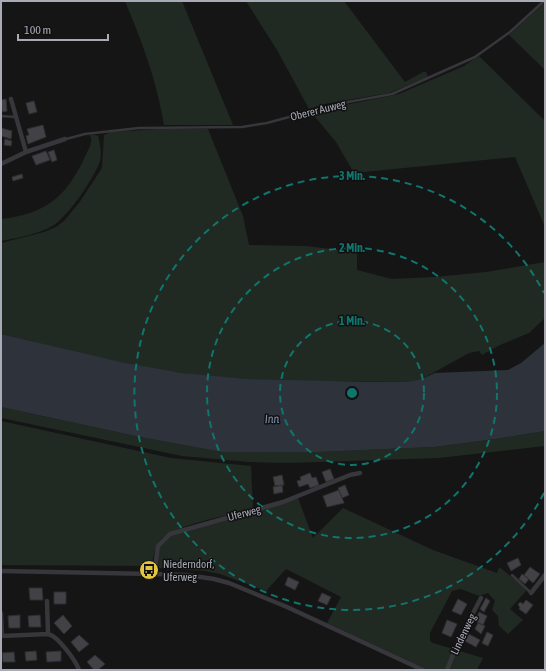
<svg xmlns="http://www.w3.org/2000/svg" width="546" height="671" font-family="'Asap Condensed',sans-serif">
<rect width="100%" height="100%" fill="#151516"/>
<path fill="#212923" d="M125,1h57l51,124h-69c-8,-47 -21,-80 -39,-124z
M246,1h98l61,81 18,-10h3l2,5 -39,16 -65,11 -15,5 -32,-59z
M545,2v68l-36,-35z
M479,56l66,65v106l-30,-70 -161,16 -18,-31 -25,-30 88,-18 65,-28z
M159,129h49l35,87 6,29 57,1 51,6v18l35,9 42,-2 52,-5 59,-10v56l-16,15 -29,12 -18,10 -3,-4 -10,2 -47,26 -16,3c-75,-1 -151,1 -224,-9 -61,-8 -121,-25 -181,-39v-91l43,-11 12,-5 8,-6 15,-18 23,-35 2,-33 7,-3z
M90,135h5l3,1c2,8 4,17 2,25 -5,16 -32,55 -46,64 -15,9 -36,13 -53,16v-22c44,-5 64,-21 83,-60 3,-8 10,-16 6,-24z
M1,407l139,30 82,15h94l118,-5 61,-8 50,-8v15l-106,12 -151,5 -39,-1 -67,-6 -181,-38z
M1,421l170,37 80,8 2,43c-22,6 -83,16 -94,33 -5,7 -5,15 -8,23l-2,1 -148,-1z
M298,498l15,40 30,-30 90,42 64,23 2,-6 22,17 5,7 -16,18 13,11 -15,14 -9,-8 -1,-10 -6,-6 3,-9 -7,-8 -9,3 -18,-7 -9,2 -22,42v8l3,2 50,15 -6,12h-49l-101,-47 14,-26 -55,-28 -20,22 -46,-17 -15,-3 -46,-3 -3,-5 4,-16 10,-12z"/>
<path fill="#2e333b" d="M1,334l124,29 57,10 65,6 124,3h35l16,-3 13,-6 73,-3 13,-7 24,-20v88l-50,8 -61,8 -118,5h-94l-82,-15 -139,-30z"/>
<path fill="#424246" stroke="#2f2f32" d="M6,99l1,12 -5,1 -1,-12z
M34,101l3,11 -8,2 -3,-11z
M43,125l3,12 -18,7 -2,-8 3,-1 -2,-6z
M1,128l11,3 -1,8 -10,-3z
M5,139l7,2 -1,5 -7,-1z
M54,150l3,10 -5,2 -4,-10z
M46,151l4,9 -14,5 -4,-9z
M22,174l1,4 -10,3 -1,-4z
M330,469l4,10 -8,3 -4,-10z
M310,473l2,5 4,-1 3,8 -9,3 -2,-4 -9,3 -2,-6 4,-1 -1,-3z
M282,475l2,10 -9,1 -2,-9z
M282,485l1,7 -9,2 -1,-7z
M345,485l4,10 -7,3 -4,-10z
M339,490l5,13 -17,4 -4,-11z
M518,558l3,7 -10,6 -4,-8z
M530,567l10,7 -7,9 -9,-8z
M522,574l7,5 -4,5 -6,-5z
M288,577l11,5 -4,8 -10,-5z
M29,588h13l1,12h-13z
M54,592h12v12h-12z
M322,593l9,4 -4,8 -9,-4z
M486,598l4,3 -6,11 -4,-3z
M458,599l9,5 -6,11 -9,-4z
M526,600l7,5 -7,9 -7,-5 1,-2 -2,-2 2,-3 3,2z
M479,612l8,4 -4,9 -8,-4z
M20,615v13h-11l-1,-12z
M40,615l1,12h-12l-1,-11z
M63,615l9,11 -8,8 -10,-11z
M447,620l10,4 -6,13 -9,-4z
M478,623l7,3 -4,8 -6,-5z
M487,632l6,3 -5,11 -6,-3z
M467,633l13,7 -4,7 -13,-7z
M79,635l10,9 -10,8 -8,-10z
M36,651l1,9 -11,1 -1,-9z
M61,651v10l-14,1 -1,-10z
M14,652l1,10h-12l-1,-9z
M95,655l10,9 -7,6h-4l-7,-8z"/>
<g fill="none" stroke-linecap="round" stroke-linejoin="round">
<path stroke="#36363b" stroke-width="2.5" d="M1,116l15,1
M66,139l19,-5 54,-6 103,-1 25,-4 70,-19 55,-10 83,-37 35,-25 34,-31
M512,575l19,18"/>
<path stroke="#36363b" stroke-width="4.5" d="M11,99l15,53
M1,164l25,-12 39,-13
M1,571l153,3 33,1 27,4 15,4 58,24 136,63
M154,574l4,-28 12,-12 113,-32 67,-27 10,-2
M531,593l14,-18
M47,601l1,33c10,2 28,27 31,36
M1,613l1,23
M1,636l47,-2
M447,670l12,-30 22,-42"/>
</g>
<g fill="none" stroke="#0f766e" stroke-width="2" stroke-dasharray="7 5">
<circle cx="352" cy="393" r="72"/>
<circle cx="352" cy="393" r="145"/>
<path d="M544 493A217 217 0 1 1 544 293"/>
</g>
<defs>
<symbol id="bus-disc" viewBox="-11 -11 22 22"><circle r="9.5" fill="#e2c441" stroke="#101011"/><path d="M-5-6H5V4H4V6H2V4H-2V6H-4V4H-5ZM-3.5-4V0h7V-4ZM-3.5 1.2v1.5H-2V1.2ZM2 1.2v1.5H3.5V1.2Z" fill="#111"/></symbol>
</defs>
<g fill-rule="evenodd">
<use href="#bus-disc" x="138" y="559" width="22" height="22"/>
</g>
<g text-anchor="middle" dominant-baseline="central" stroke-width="3" stroke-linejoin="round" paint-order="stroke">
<g font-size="11" fill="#a8aab5" stroke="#101011">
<text transform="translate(318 110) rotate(-14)">Oberer Auweg</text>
<text transform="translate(244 513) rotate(-15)">Uferweg</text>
<text transform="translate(463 634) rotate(-64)">Lindenweg</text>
</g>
<g font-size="11" fill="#a8aab5" stroke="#101011" text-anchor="start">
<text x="163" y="564">Niederndorf,<tspan x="163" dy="13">Uferweg</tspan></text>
</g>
<g font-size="12" font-style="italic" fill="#8292ad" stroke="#101011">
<text transform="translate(272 419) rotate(-1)">Inn</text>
</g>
</g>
<circle cx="352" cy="393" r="6" fill="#0f766e" stroke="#101011" stroke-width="2"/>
<g font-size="12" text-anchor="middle" font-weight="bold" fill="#0f766e" stroke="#101011" stroke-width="3" stroke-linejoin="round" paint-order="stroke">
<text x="352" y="180">3 Min.</text>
<text x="352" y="252">2 Min.</text>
<text x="352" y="325">1 Min.</text>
</g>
<rect width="546" height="671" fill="none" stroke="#a8aab5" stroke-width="4"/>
<path d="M18 34v6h90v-6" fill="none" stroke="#a8aab5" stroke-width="2"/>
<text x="24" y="34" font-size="12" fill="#a8aab5" stroke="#101011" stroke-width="3" paint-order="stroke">100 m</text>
</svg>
